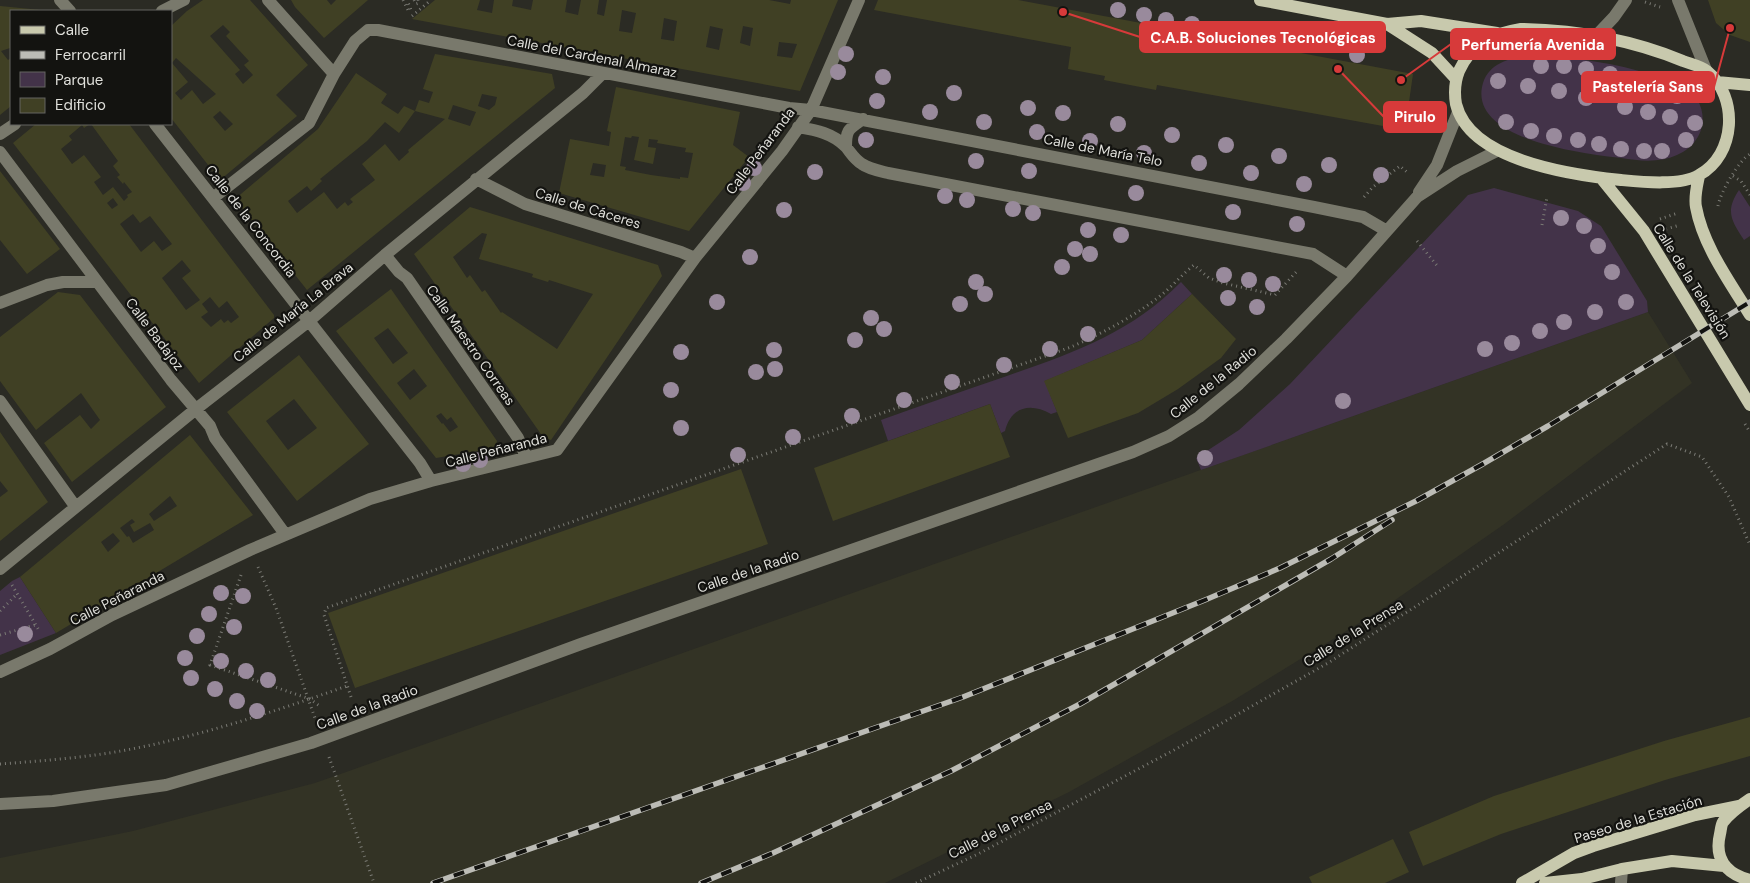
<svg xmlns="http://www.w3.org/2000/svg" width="1750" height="883" font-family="'DM Sans',sans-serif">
<rect width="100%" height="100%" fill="#2b2b24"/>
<path fill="#333325" d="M1648,312l44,71 -189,142 -118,82 -151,93 -165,92 -184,91h-885v-25l133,-27 182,-48z"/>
<path fill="#433349" d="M1532,55c43,3 83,7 123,21 8,2 18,4 26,8 31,18 28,57 -4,71 -18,8 -37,6 -56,3 -35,-4 -155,-18 -138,-75 7,-22 30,-25 49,-28z
M1494,188l84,23 23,15 46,75 1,11 -447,158 -5,-12 43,-28 51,-46 178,-189z
M1739,190l11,17v29l-6,4c-13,-20 -19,-29 -5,-50z
M1181,282l11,12 -50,46 -97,41 12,31 -6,2c-21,-12 -40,-7 -46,17l-4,2 -11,-29 -102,37 -7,-21c41,-15 82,-29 123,-43 66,-23 126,-43 177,-95z
M20,577l36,56 -56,22v-64l12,-10z"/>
<path fill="#404024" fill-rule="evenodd" d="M203,0h47l58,65 -32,30 21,21 -77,64 -49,-62v-92l16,-15zM223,25l7,7 -4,4 23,25 -5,4 9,10 -10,9 -8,-10 5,-4 -30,-34zM176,58l40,36 -13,10 -11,-14 -11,10 -6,-7 13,-11 -16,-19zM220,111l13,13 -8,7 -12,-14z
M291,0h36l4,5 5,-5h32l-44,38 -29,-31z
M435,0h45l-3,10 15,3 2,-13h19l-1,6 19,4 2,-10h34l-2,12 13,3 3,-15h18l-2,14 7,2 3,-16h162l21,4 1,-4h47l-38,91 -388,-72zM622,10l14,3 -4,20 -13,-2zM664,18l13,3 -3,20 -13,-2zM710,26l13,3 -4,21 -13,-3zM743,26l10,2 -3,18 -10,-3zM779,42l18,2 -5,14 -15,-2z
M878,0h140l395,74 -8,56 -248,-45 -1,5 -52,-10 1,-4 -37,-7 3,-22 -197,-37z
M1708,0h42v42l-20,-7 -14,-12z
M0,6l41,4v1h-30l-1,37 -9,3 7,9 3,-2v48l-11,9z
M435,54l117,20 3,14 -248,202 -72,-91 83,-70 38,-56 31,21 -6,9 17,11 6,-8 11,5 -16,22 -14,-11 -18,19 -47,38 2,2 -11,10 -4,-5 -19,15 9,12 27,-21 13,17 8,-7 3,4 5,-4 -3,-3 25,-19 -13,-16 23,-20 14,17 10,-9 -1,-2 37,-31 -30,-8 4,-11 10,3 4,-11 -10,-3zM482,94l15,3 -2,8 -6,5 -11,-4zM453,105l23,7 -6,14 -22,-7z
M616,87l124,25 -7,33 16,12 -60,74 -130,-38 11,-54 39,7 2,-14 -4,-1zM632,136l7,1 -5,23 19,4 3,-16 -8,-1 1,-8 9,1 -1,3 29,5 -1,4 8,1 -5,25 -8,-1v2l-29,-4 -26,-5 1,-3 -6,-1 5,-29 6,1zM593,163l13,2 -2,12 -14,-2z
M36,124h54l-6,4 -2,-3 -13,11 3,4 -11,9 11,15 12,-9 17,22 -7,5 9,13 10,-8 11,14 4,-4 -1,-2 5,-3 -8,-10 -1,2 -6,-7 3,-2 -7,-9 5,-5 -27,-37h38l145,191v3l-75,65 -186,-240zM113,198l5,7 -6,4 -5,-6zM133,214l7,9 10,-7 22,28 -10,7 -8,-10 -13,11 -21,-28zM182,260l9,11 -9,7 18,22 -14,10 -24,-32zM210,297l9,11 8,-7 12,16 -8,6 -3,-3 -4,3 -3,-4 -10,8 -10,-10 7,-5 -6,-8z
M0,171l60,78 -33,25 -27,-34z
M470,207l188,58 4,11 -111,164 -8,-3 -129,-183zM482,233l5,1 -8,25 54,15 -1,3 16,5 1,-2 44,14 -36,55 -55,-37 -1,1 -16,-23 -3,2 -12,-17 -3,3 -14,-21z
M391,289l106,152 -2,7 -59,10 -100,-127zM388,328l20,25 -15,11 -19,-26zM414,369l13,17 -17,14 -13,-17zM441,413l6,7 4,-3 7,10 -8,5 -7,-9 -1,1 -6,-8z
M58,292l22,3 86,112 -94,75 -28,-39 36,-28 11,14 9,-9 -19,-27 -45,37 -36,-49v-44z
M1192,294l44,45 -15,19 -43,31 -40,24 -70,25 -24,-57 98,-41z
M299,355l70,89 -72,57 -70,-89zM294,399l23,29 -29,22 -22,-29z
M990,404l20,53 -177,64 -19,-53z
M0,432l48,70 -48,39v-44l8,-6 -8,-10z
M190,435l63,80 -197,118 -36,-56zM170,496l7,10 -23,15 -5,-7zM132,519l3,3 -5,3 4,7 16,-9 4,7 -21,13 -4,-7 -2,1 -7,-9zM113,533l7,8 -12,11 -7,-10z
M741,469l27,75 -413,144 -27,-75z
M1750,717v39l-85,24 -164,54 -78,32 -14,-34 85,-36 170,-55z
M1393,839l16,33 -24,11h-73l-3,-6z"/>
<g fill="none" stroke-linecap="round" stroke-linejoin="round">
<path stroke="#7b7b75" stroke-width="3" stroke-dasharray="1 4" stroke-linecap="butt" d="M403,0l5,10h3l-4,-10
M414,0l2,4 3,-1 -1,-3
M1645,2l15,5
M412,16l19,-16
M1733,176l8,5 9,14
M1364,197l9,-10 27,-21 8,7
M1718,206c2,-13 21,-46 32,-52
M1660,219l18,-6
M1542,225l5,-28
M1666,229l14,-4
M1417,241l22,27
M1745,424l5,8
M258,567l18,41 40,113
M241,575l-31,90 100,34 11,8
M12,585l28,47
M0,611l17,-17
M0,635l35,-10
M351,697l-27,-82 2,-7 745,-261c34,-15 66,-32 94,-55 10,-9 19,-19 29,-27l15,13 14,5 52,12 23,-25
M329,757l45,126
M0,764c40,-3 81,-6 121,-13 77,-14 152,-39 226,-65
M916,883l62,-29 198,-105 152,-86 339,-219 35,13 27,40 21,48"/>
<path stroke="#79796c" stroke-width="12" d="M60,0l10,11
M268,0l66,74
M1678,0l28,70
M162,11l22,-11
M1596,36l18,-19 12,-17
M155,124l265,339 11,18
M798,127c17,3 35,6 48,20 5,6 8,12 16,17 7,5 18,7 26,9l425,81 34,22
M0,134l15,-10
M846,147c0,-18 3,-18 17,-28
M0,152l171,228 39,46 5,12 70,96
M476,179l49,25 156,48 14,6
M1419,192l18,-27 21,-53
M213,198l96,-75 25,-49 21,-33 13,-11h10l411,78 22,2 503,97 49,10 24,14
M385,255l14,17 8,6 111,160 8,19
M0,303l47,-18 16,-3h34
M0,401l75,105
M0,569l196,-160 113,-88 76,-66 198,-162 19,-19
M0,672l50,-23 62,-34 138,-65 120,-51 61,-18 126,-31 138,-192 87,-107 29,-41 48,-110
M0,804l53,-3 113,-16 145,-42 270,-99 552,-192 36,-16 30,-19 40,-33 47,-45 61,-63 70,-79 40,-26 40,-20
M1621,883l1,-14"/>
<path stroke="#c8c9ad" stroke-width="12" d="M1260,0l127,24 34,-3 76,12
M1387,24l45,29 24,26
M1521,29c55,1 111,11 162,32 8,3 18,5 24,10 32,26 29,84 -8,104 -18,11 -57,7 -78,5 -49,-5 -151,-19 -165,-76 -2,-12 -1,-23 3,-33 14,-30 33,-37 62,-42z
M1717,82l33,3
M1699,176c-2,10 -5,21 -3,31 7,39 34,75 54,108
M1601,178l43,53 106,174
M1750,799c-9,6 -20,14 -27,23 -2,3 -2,8 -3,12 -6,25 6,40 30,46
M1522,883l52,-30 19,-7 102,-31 44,-9
M1545,883l37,-4 40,-10 50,-8 52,5"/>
<defs>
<path id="rail" d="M433,883l530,-186 242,-97 75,-32 136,-67 65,-36 67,-39 202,-124
M701,883l72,-30 178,-82 129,-67 251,-145 61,-39"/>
</defs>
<use href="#rail" stroke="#bcbcb6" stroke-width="5.5"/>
<use href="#rail" stroke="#131310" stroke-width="4" stroke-dasharray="11" stroke-linecap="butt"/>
</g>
<g fill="#998a9c">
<circle cx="1118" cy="10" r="8"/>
<circle cx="1144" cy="15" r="8"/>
<circle cx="1166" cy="20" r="8"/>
<circle cx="1192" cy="24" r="8"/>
<circle cx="846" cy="54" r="8"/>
<circle cx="1357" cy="55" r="8"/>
<circle cx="1541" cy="66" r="8"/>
<circle cx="1564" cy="66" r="8"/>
<circle cx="1586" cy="69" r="8"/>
<circle cx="838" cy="72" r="8"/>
<circle cx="1610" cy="74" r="8"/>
<circle cx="883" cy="77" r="8"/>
<circle cx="1498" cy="81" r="8"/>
<circle cx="1528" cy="86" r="8"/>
<circle cx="1559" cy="91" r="8"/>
<circle cx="954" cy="93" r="8"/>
<circle cx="1677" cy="96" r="8"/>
<circle cx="1586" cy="98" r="8"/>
<circle cx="877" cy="101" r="8"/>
<circle cx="1625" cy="107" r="8"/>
<circle cx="1028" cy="108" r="8"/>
<circle cx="930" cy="112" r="8"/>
<circle cx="1648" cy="112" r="8"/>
<circle cx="1063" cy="113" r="8"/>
<circle cx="1670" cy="117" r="8"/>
<circle cx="984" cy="122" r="8"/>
<circle cx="1506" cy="122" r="8"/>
<circle cx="1695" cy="123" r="8"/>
<circle cx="1118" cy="124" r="8"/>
<circle cx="1531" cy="131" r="8"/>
<circle cx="1037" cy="132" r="8"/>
<circle cx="1172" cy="135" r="8"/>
<circle cx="1554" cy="136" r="8"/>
<circle cx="866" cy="140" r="8"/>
<circle cx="1578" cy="140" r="8"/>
<circle cx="1686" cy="140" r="8"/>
<circle cx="1090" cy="141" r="8"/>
<circle cx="1599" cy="144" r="8"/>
<circle cx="1226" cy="145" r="8"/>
<circle cx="1621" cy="149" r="8"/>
<circle cx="1644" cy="151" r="8"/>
<circle cx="1662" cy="151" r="8"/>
<circle cx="1144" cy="153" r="8"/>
<circle cx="1279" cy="156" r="8"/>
<circle cx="976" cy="161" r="8"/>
<circle cx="1199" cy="163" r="8"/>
<circle cx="1329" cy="165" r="8"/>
<circle cx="754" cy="168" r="8"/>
<circle cx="1029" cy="171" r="8"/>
<circle cx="815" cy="172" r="8"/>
<circle cx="1251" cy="173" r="8"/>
<circle cx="1381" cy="175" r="8"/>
<circle cx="743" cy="183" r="8"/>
<circle cx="1304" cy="184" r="8"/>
<circle cx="1136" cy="193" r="8"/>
<circle cx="945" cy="196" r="8"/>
<circle cx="967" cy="200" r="8"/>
<circle cx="1013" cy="209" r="8"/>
<circle cx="784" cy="210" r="8"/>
<circle cx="1233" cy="212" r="8"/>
<circle cx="1033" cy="213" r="8"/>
<circle cx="1561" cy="218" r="8"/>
<circle cx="1297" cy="224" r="8"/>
<circle cx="1584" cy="226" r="8"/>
<circle cx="1088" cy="230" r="8"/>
<circle cx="1121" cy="235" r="8"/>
<circle cx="1598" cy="246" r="8"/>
<circle cx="1075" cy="249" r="8"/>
<circle cx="1090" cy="254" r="8"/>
<circle cx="750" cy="257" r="8"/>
<circle cx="1062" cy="267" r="8"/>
<circle cx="1612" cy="272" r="8"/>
<circle cx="1224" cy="275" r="8"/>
<circle cx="1249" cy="280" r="8"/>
<circle cx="976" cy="282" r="8"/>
<circle cx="1273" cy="284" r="8"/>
<circle cx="985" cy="294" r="8"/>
<circle cx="1228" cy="298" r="8"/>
<circle cx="717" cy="302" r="8"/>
<circle cx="1626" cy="302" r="8"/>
<circle cx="960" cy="304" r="8"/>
<circle cx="1257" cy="307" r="8"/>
<circle cx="1595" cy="312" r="8"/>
<circle cx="871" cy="318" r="8"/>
<circle cx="1564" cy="322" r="8"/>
<circle cx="884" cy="329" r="8"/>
<circle cx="1540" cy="331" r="8"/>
<circle cx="1088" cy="334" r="8"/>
<circle cx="855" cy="340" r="8"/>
<circle cx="1512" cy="343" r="8"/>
<circle cx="1050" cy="349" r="8"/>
<circle cx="1485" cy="349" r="8"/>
<circle cx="774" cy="350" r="8"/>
<circle cx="681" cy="352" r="8"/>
<circle cx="1004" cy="365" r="8"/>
<circle cx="775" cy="369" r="8"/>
<circle cx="756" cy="372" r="8"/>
<circle cx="952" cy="382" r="8"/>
<circle cx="671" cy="390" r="8"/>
<circle cx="904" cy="400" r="8"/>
<circle cx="1343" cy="401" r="8"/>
<circle cx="852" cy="416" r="8"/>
<circle cx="681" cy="428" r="8"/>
<circle cx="793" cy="437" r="8"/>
<circle cx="738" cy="455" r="8"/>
<circle cx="1205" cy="458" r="8"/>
<circle cx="480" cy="460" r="8"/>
<circle cx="463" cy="464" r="8"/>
<circle cx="221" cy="593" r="8"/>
<circle cx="243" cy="596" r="8"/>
<circle cx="209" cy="614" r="8"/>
<circle cx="234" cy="627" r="8"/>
<circle cx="25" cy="634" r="8"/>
<circle cx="197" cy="636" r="8"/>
<circle cx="185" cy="658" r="8"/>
<circle cx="221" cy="661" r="8"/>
<circle cx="246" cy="671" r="8"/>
<circle cx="191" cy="678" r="8"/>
<circle cx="268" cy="680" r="8"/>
<circle cx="215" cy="689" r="8"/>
<circle cx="237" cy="701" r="8"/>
<circle cx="257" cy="711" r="8"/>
</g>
<g text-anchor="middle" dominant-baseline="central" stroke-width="4.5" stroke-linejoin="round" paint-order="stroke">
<g font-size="14" fill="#dfdfda" stroke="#131310">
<text transform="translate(592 56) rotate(11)">Calle del Cardenal Almaraz</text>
<text transform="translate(1103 150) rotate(11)">Calle de María Telo</text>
<text transform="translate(760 151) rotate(-53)">Calle Peñaranda</text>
<text transform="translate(588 208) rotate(17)">Calle de Cáceres</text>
<text transform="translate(251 221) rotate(52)">Calle de la Concordia</text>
<text transform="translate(1692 281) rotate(58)">Calle de la Televisión</text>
<text transform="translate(293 312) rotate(-39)">Calle de María La Brava</text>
<text transform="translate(155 334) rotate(53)">Calle Badajoz</text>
<text transform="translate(471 345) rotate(55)">Calle Maestro Correas</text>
<text transform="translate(1213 382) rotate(-39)">Calle de la Radio</text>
<text transform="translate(496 450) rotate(-14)">Calle Peñaranda</text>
<text transform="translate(748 571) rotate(-19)">Calle de la Radio</text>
<text transform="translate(117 598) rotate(-27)">Calle Peñaranda</text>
<text transform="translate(1353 633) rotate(-32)">Calle de la Prensa</text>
<text transform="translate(367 707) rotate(-20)">Calle de la Radio</text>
<text transform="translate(1638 819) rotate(-17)">Paseo de la Estación</text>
<text transform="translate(1000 829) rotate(-27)">Calle de la Prensa</text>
</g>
</g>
<path fill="none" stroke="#d73a3a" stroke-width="2" d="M1063 12L1140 37M1401 80L1451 44M1730 28L1714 87M1338 69L1384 117"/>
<g fill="#d73a3a" stroke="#131310" stroke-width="2">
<circle cx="1063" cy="12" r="5"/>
<circle cx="1401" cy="80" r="5"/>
<circle cx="1730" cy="28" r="5"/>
<circle cx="1338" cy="69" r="5"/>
</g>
<g fill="#d73a3a" stroke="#d73a3a" stroke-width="2">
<rect x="1140" y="22" width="245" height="30" rx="5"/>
<rect x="1451" y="29" width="164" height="30" rx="5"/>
<rect x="1582" y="72" width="132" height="30" rx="5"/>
<rect x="1384" y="102" width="62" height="30" rx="5"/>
</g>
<g font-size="15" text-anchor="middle" font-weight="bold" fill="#fff">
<text x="1263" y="43">C.A.B. Soluciones Tecnológicas</text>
<text x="1533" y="50">Perfumería Avenida</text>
<text x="1648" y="92">Pastelería Sans</text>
<text x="1415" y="122">Pirulo</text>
</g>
<rect x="10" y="10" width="162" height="115" fill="#131310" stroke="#656561"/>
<rect x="20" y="26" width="25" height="8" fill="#c8c9ad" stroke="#656561"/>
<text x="55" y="35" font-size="15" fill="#dfdfda">Calle</text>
<rect x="20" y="51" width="25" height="8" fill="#bcbcb6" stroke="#656561"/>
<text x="55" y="60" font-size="15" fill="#dfdfda">Ferrocarril</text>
<rect x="20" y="72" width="25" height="15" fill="#433349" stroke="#656561"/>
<text x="55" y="85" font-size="15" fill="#dfdfda">Parque</text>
<rect x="20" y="98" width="25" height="15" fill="#404024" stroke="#656561"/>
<text x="55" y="110" font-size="15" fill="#dfdfda">Edificio</text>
</svg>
